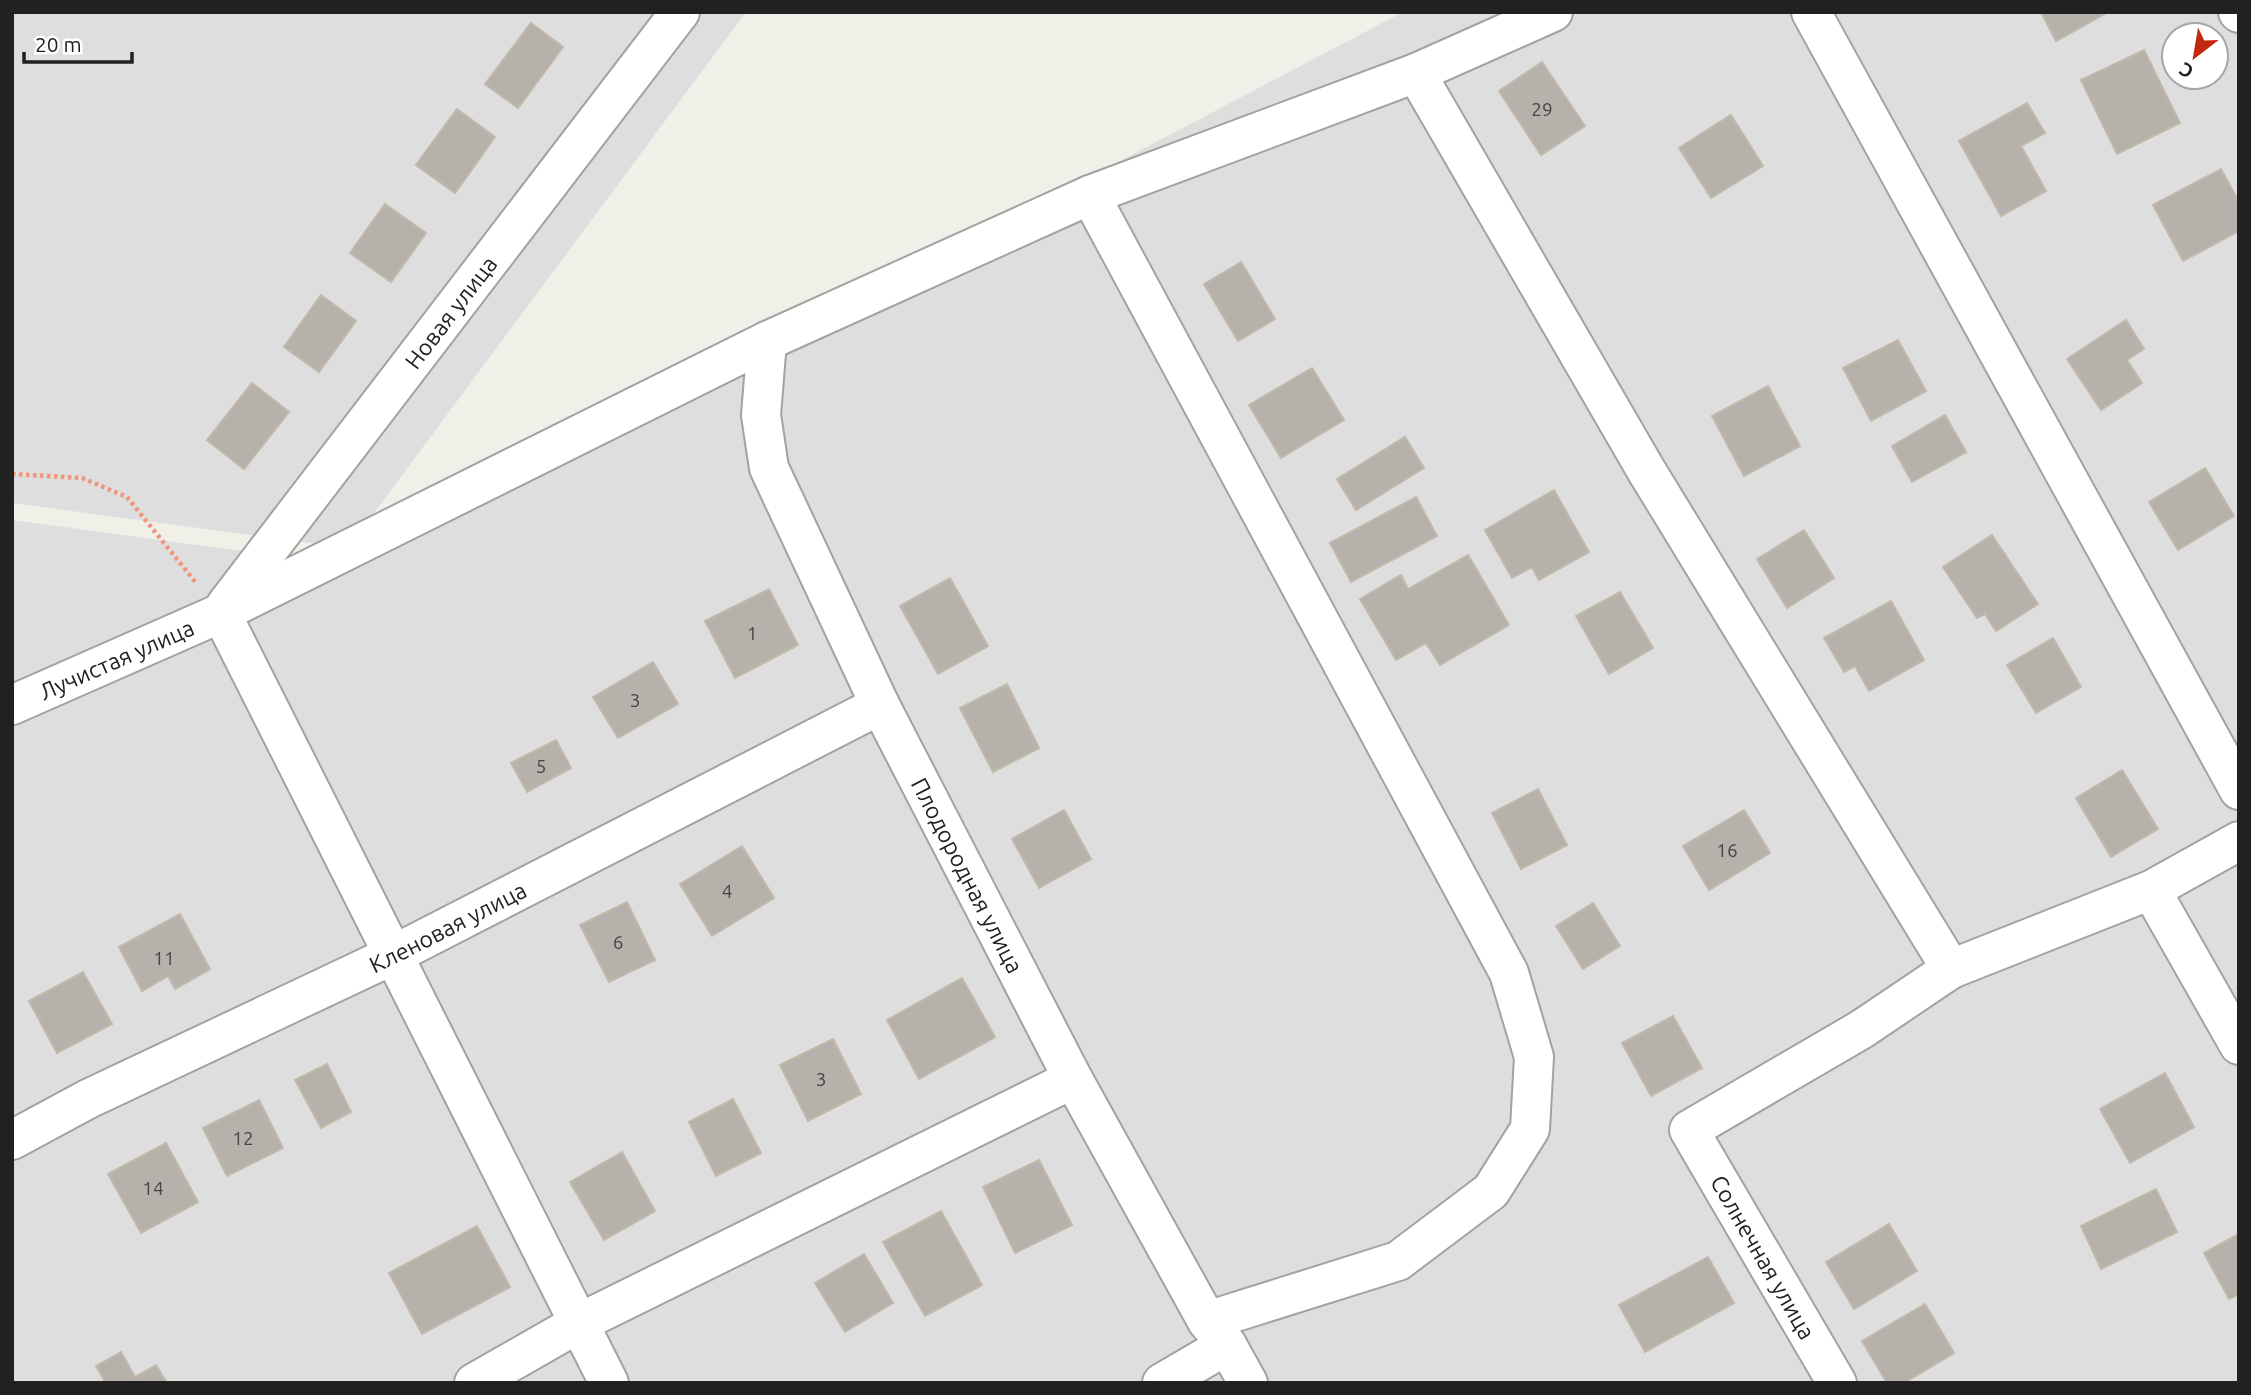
<svg xmlns="http://www.w3.org/2000/svg" width="2251" height="1395" font-family="Ubuntu,sans-serif">
<rect width="100%" height="100%" fill="#f0efe8"/>
<path fill="#dfdede" fill-rule="evenodd" d="M12,12h734l-398,536 -336,-45z
M1403,12h836v1371h-2227v-863l339,46zM2174,35h42v42h-42z"/>
<path fill="#b6b1aa" stroke="#c1b8ab" stroke-width="2" d="M2041,12h67l-52,29z
M531,23l32,24 -45,61 -33,-24z
M2144,50l36,73 -63,31 -36,-74z
M1542,62l43,64 -44,29 -42,-64z
M2027,103l18,30 -24,13 25,45 -45,25 -42,-75z
M457,109l38,28 -40,56 -39,-28z
M1731,115l32,51 -52,32 -32,-50z
M2221,169l18,33v29l-56,30 -30,-56z
M385,204l41,29 -35,49 -41,-29z
M1241,262l34,57 -37,22 -34,-57z
M321,295l35,26 -37,51 -35,-25z
M2126,320l18,29 -17,11 15,23 -41,27 -34,-51z
M1898,340l28,51 -55,30 -28,-53z
M1312,368l32,52 -63,38 -32,-53z
M252,383l37,29 -45,57 -37,-29z
M1768,386l32,60 -56,30 -32,-60z
M1945,415l21,37 -54,30 -20,-36z
M1405,437l19,31 -68,42 -19,-31z
M2205,468l29,48 -56,34 -29,-48z
M1554,490l35,62 -50,28 -7,-13 -20,11 -27,-48z
M1416,497l21,39 -86,46 -21,-39z
M1804,530l30,48 -47,30 -30,-49z
M1992,535l46,69 -42,27 -11,-17 -8,4 -34,-51z
M1468,555l41,70 -69,40 -14,-22 -30,17 -36,-61 41,-24 7,14z
M950,578l38,68 -50,28 -38,-68z
M769,589l29,56 -63,33 -30,-57z
M1620,592l33,56 -44,26 -33,-58z
M1891,601l33,59 -55,31 -14,-25 -11,6 -20,-34z
M2053,638l28,49 -45,26 -29,-48z
M653,662l25,42 -60,34 -25,-41z
M1007,684l32,64 -46,24 -33,-64z
M556,740l15,28 -44,24 -16,-29z
M2122,770l36,59 -47,28 -35,-59z
M1538,789l29,56 -46,24 -29,-56z
M1064,810l27,49 -52,29 -27,-49z
M1744,810l26,43 -61,37 -26,-44z
M742,846l32,52 -62,38 -32,-52z
M627,902l28,58 -46,22 -29,-57z
M1593,903l27,43 -37,23 -27,-43z
M180,914l30,55 -35,20 -7,-13 -26,15 -23,-44z
M83,972l29,52 -55,29 -28,-52z
M962,978l33,59 -76,42 -32,-59z
M1673,1016l29,52 -51,28 -29,-53z
M833,1039l28,55 -53,27 -28,-56z
M327,1064l24,48 -30,16 -26,-48z
M2165,1073l29,54 -64,36 -30,-54z
M733,1099l28,54 -45,23 -27,-54z
M259,1100l24,48 -56,28 -24,-48z
M166,1143l32,59 -57,31 -33,-59z
M622,1152l33,59 -51,29 -34,-58z
M1039,1160l33,65 -57,28 -32,-66z
M2156,1189l21,43 -76,37 -20,-43z
M941,1211l41,74 -57,31 -42,-74z
M1889,1224l28,47 -63,38 -28,-47z
M477,1226l33,61 -88,47 -33,-61z
M2239,1234v60l-10,5 -25,-46z
M864,1254l29,49 -48,29 -30,-49z
M1708,1257l26,46 -89,49 -26,-47z
M1925,1304l29,49 -50,30h-17l-25,-42z
M121,1352l14,25 21,-12 11,18h-61l-10,-17z"/>
<g fill="none" stroke-linecap="round" stroke-linejoin="round">
<defs>
<g id="minor">
<path d="M1811,12l428,778"/>
<path d="M2238,12l1,1"/>
<path d="M1416,73l230,397 305,499"/>
<path d="M1090,195l419,778 25,84 -4,72 -39,62 -93,70 -191,60"/>
<path id="s1" d="M767,341l-6,74 8,53 111,237 193,374 134,242 20,24 21,38"/>
<path id="s2" d="M226,605l454,-593"/>
<path d="M221,613l388,770"/>
<path id="s3" d="M12,705l209,-92 546,-272 323,-146 326,-122 137,-61"/>
<path d="M2151,890l88,155"/>
<path id="s4" d="M12,1140l76,-41 305,-144 487,-250"/>
<path d="M474,1383l105,-60 494,-244"/>
<path d="M1162,1383l65,-38"/>
<path d="M1837,1383l-148,-253 173,-101 89,-60 200,-79 88,-49"/>
</g>
</defs>
<use href="#minor" stroke="#a2a2a2" stroke-width="42"/>
<path stroke="#f09579" stroke-width="4.5" stroke-dasharray="3.5 3.5" stroke-linecap="butt" d="M12,474l70,4 45,19 70,87"/>
<use href="#minor" stroke="#fff" stroke-width="38"/>
</g>
<g text-anchor="middle" dominant-baseline="central" stroke-width="5" stroke-linejoin="round" paint-order="stroke">
<g font-size="19" fill="#464543">
<text x="1542" y="109">29</text>
<text x="752" y="633">1</text>
<text x="635" y="700">3</text>
<text x="541" y="766">5</text>
<text x="1727" y="850">16</text>
<text x="727" y="891">4</text>
<text x="618" y="942">6</text>
<text x="164" y="958">11</text>
<text x="821" y="1079">3</text>
<text x="243" y="1138">12</text>
<text x="153" y="1188">14</text>
</g>
<g font-size="23" fill="#212121" stroke="#fff">
<text stroke="none"><textPath href="#s2" startOffset="369">Новая улица</textPath></text>
<text stroke="none"><textPath href="#s3" startOffset="114">Лучистая улица</textPath></text>
<text stroke="none"><textPath href="#s1" startOffset="581">Плодородная улица</textPath></text>
<text stroke="none"><textPath href="#s4" startOffset="485">Кленовая улица</textPath></text>
<text transform="translate(1763 1257) rotate(60)">Солнечная улица</text>
</g>
</g>
<rect width="2251" height="1395" fill="none" stroke="#212121" stroke-width="28"/>
<g transform="translate(2195 56) rotate(211)"><circle r="33" fill="#ffffff" stroke="#a6a6a6" stroke-width="2"/>
<path d="M0-5L12 26L0 18L-12 26Z" fill="#c2270f"/>
<text y="-10" font-size="19" font-weight="bold" text-anchor="middle" fill="#212121">С</text>
</g>
<path d="M24 52v10h108v-10" fill="none" stroke="#212121" stroke-width="3.5"/>
<text x="35" y="52" font-size="21" fill="#212121" stroke="#ffffff" stroke-width="5" paint-order="stroke">20 m</text>
</svg>
